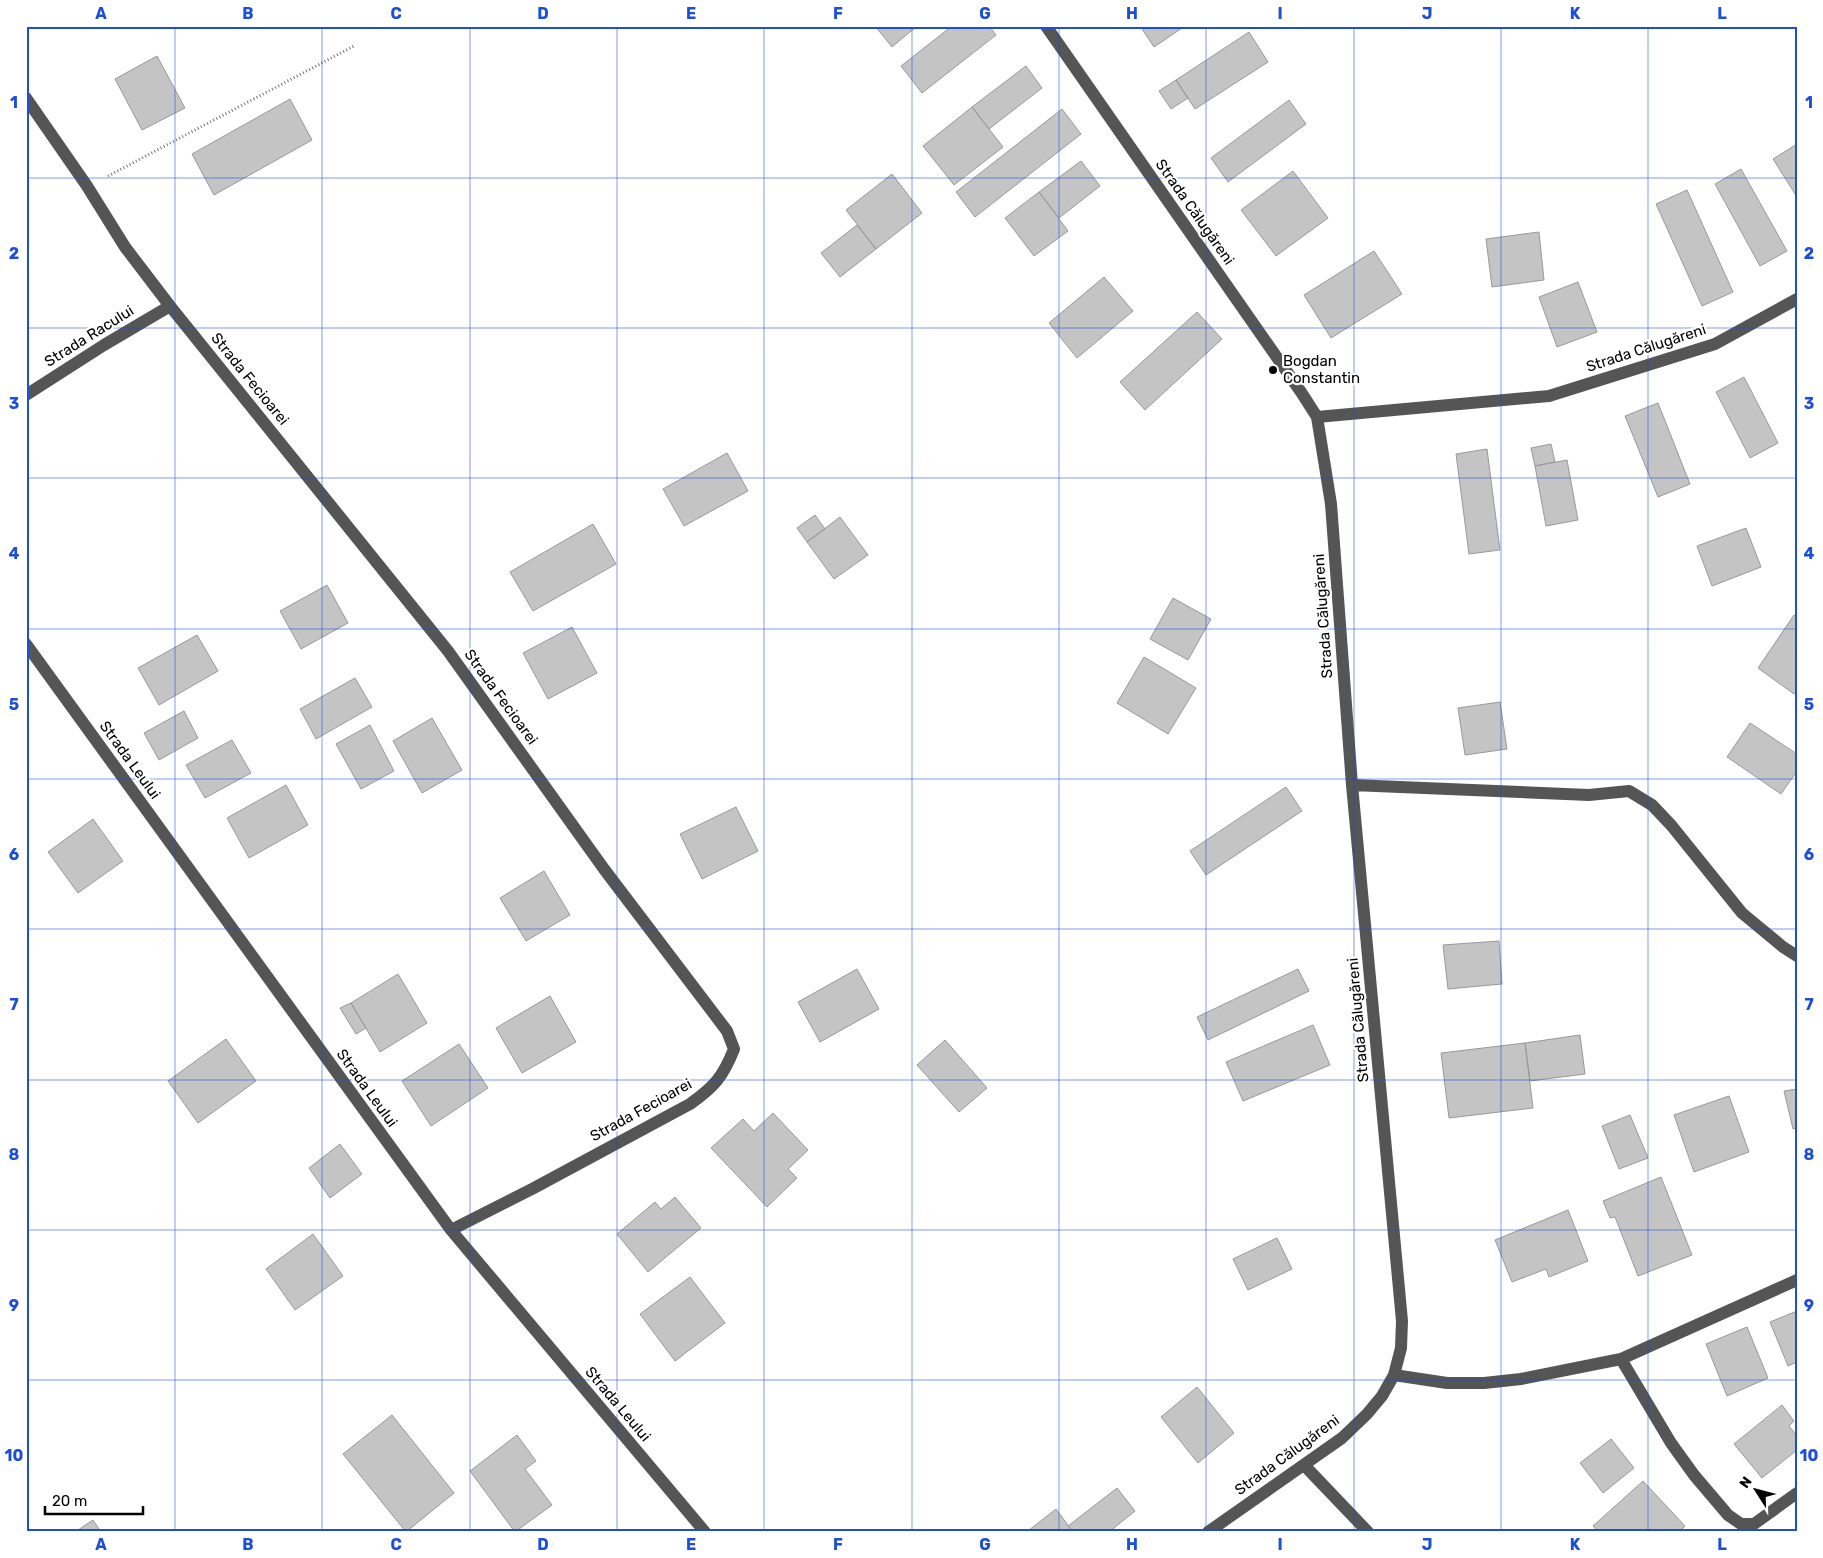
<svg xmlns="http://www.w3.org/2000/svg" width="1823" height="1558" font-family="Rubik,sans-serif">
<rect width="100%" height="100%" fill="#fff"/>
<path fill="#c4c4c4" stroke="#999" d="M875,26h42l-25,21z
M952,26h37l7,9 -74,58 -21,-27z
M1140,26h45l-31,21z
M1249,32l19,30 -73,47 -19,-29z
M157,56l28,52 -43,22 -27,-51z
M1026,66l16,22 -53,41 -17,-22z
M1176,80l12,18 -17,11 -12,-18z
M290,99l22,41 -98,55 -22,-41z
M1289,100l17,24 -78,58 -17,-24z
M972,107l31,40 -49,38 -31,-39z
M1062,109l19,25 -106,83 -19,-25z
M1797,144v53l-24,-38z
M1081,161l19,25 -41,32 -20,-26z
M1741,169l46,82 -27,15 -45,-82z
M1293,171l35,47 -52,38 -35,-46z
M892,174l30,39 -46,36 -30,-39z
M1687,190l46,102 -31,14 -46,-102z
M1039,192l29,39 -34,25 -29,-38z
M857,225l19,24 -36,28 -19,-24z
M1539,232l5,48 -52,7 -6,-48z
M1374,251l28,43 -71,44 -27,-43z
M1104,277l29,34 -56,47 -28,-35z
M1578,282l19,50 -40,15 -18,-50z
M1197,312l25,27 -77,71 -25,-28z
M1744,377l34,66 -28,15 -34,-66z
M1658,403l32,81 -32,13 -33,-81z
M1551,444l4,18 -20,4 -4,-18z
M1487,449l13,101 -31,4 -13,-100z
M727,453l21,38 -64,35 -21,-37z
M1567,460l11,60 -32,6 -11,-60z
M815,515l10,14 -18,13 -10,-14z
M840,517l28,38 -34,24 -27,-37z
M593,524l23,40 -83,47 -23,-39z
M1746,528l15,39 -49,19 -15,-40z
M327,585l21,38 -47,26 -21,-38z
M1173,598l38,21 -23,41 -38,-21z
M1794,615l3,2v73l-3,4 -36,-26z
M572,627l25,46 -49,26 -25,-46z
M197,635l21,36 -59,34 -21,-37z
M1144,657l52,31 -28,46 -51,-31z
M355,678l17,29 -56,32 -16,-30z
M1500,702l7,47 -42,6 -7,-47z
M184,711l14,27 -39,22 -15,-27z
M432,718l30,52 -40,23 -29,-52z
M1750,723l47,31v17l-16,23 -54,-37z
M370,725l24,46 -33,18 -25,-45z
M232,740l19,33 -46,25 -19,-33z
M286,785l22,40 -59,33 -22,-40z
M1286,787l16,24 -96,64 -16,-24z
M736,807l22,44 -56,28 -22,-45z
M93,819l30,42 -45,32 -30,-41z
M544,871l26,44 -44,26 -26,-43z
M1499,941l3,43 -54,5 -5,-44z
M857,969l22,40 -59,33 -22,-40z
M1298,969l11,22 -101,49 -11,-23z
M398,974l29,49 -47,29 -29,-49z
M550,996l26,46 -54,31 -26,-45z
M351,1003l15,25 -10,6 -16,-26z
M1313,1025l17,40 -87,36 -17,-39z
M1580,1035l5,39 -55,7 -5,-38z
M226,1039l30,42 -58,42 -30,-42z
M945,1040l42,48 -28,24 -42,-47z
M1525,1043l8,65 -84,10 -8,-65z
M459,1044l29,44 -57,38 -29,-45z
M1797,1089v39l-4,1 -9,-38z
M1729,1096l20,56 -55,20 -20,-57z
M773,1113l35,37 -20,19 9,9 -30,29 -56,-59 32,-29 11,12z
M1630,1115l18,43 -29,11 -17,-43z
M340,1144l22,30 -32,24 -21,-30z
M1661,1177l31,78 -54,21 -23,-59 -5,1 -7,-17z
M675,1197l26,31 -53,44 -31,-38 38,-32 6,7z
M1568,1210l20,51 -39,16 -3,-8 -34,13 -17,-42z
M313,1234l30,42 -48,34 -29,-41z
M1277,1238l15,31 -44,21 -15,-31z
M690,1277l35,46 -50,38 -35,-47z
M1797,1311v51l-9,4 -18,-44z
M1747,1327l21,51 -41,18 -21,-52z
M1197,1387l37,46 -36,30 -37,-46z
M1782,1405l12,16 -5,5 8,10v14l-35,28 -28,-34z
M392,1415l62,78 -48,39 -63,-78z
M517,1435l19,26 -11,8 27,36 -37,27 -45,-61z
M1611,1439l23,29 -31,25 -23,-30z
M1643,1481l42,45 -6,6h-81l-5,-6z
M1117,1488l18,23 -26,21h-36l-5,-6z
M1056,1509l17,23h-42l-2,-2z
M93,1520l8,12h-26z"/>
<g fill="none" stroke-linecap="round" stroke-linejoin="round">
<path stroke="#777" stroke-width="3" stroke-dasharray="1 2.5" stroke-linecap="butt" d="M108,176l246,-130"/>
<path stroke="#555" stroke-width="12" d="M1046,26l255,366 16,25 14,87 21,281 50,536 -1,27 -7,27 -12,21 -15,18 -25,24 -134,94
M26,98l61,88 38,61 45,59 278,345 156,218 123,162 7,18c-11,28 -20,38 -44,55l-158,85 -81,41
M26,395l78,-50 66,-39
M1317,417l232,-21 166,-52 82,-45
M26,644l425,586 254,302
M1352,785l237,10 40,-4 23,14 19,20 71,88 41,34 14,9
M1621,1359l50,84 23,32 34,40 13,9h13l43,-31
M1394,1375l53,8h37l37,-4 100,-20 176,-79
M1304,1465l64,67"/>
</g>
<path fill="none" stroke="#1d4ed8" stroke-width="1" stroke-opacity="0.55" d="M175,26v1506M322,26v1506M470,26v1506M617,26v1506M764,26v1506M912,26v1506M1059,26v1506M1206,26v1506M1354,26v1506M1501,26v1506M1648,26v1506M26,178h1771M26,328h1771M26,478h1771M26,629h1771M26,779h1771M26,929h1771M26,1080h1771M26,1230h1771M26,1380h1771"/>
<circle fill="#000" stroke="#fff" stroke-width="2" cx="1273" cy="370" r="5"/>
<g text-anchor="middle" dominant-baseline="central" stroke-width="4.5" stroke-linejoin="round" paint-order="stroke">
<g font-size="15" fill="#000" stroke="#fff">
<text transform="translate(1195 212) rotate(55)">Strada Călugăreni</text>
<text transform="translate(89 336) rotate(-32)">Strada Racului</text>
<text transform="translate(1646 348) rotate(-18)">Strada Călugăreni</text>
<text transform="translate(250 379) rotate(51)">Strada Fecioarei</text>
<text transform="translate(1323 616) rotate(-94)">Strada Călugăreni</text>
<text transform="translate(501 697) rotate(54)">Strada Fecioarei</text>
<text transform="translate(130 760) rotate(54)">Strada Leului</text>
<text transform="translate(1358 1020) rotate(-95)">Strada Călugăreni</text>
<text transform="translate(367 1088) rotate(54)">Strada Leului</text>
<text transform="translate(641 1110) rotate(-29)">Strada Fecioarei</text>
<text transform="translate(618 1404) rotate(50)">Strada Leului</text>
<text transform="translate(1287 1455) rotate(-36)">Strada Călugăreni</text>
</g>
<g font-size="15" fill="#000" stroke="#fff" text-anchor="start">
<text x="1283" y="361">Bogdan<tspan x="1283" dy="17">Constantin</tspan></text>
</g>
</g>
<rect width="1823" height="1558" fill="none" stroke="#ffffff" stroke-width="55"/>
<g transform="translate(1756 1490) rotate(306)" stroke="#ffffff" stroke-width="4" paint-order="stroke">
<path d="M0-4L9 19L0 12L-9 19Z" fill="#000000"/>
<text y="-8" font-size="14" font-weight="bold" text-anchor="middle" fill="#000000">N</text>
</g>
<path d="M45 1506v8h98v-8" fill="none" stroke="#000000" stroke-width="2.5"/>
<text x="52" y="1506" font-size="15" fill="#000000" stroke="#ffffff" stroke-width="4" paint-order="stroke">20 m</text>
<rect x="28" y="28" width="1768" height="1502" fill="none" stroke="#1d4ed8" stroke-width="2"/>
<g font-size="16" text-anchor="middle" font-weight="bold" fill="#1d4ed8">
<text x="101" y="19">A</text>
<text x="248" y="19">B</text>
<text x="396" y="19">C</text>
<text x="543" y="19">D</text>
<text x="691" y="19">E</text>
<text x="838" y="19">F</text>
<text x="985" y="19">G</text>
<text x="1132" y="19">H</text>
<text x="1280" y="19">I</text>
<text x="1427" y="19">J</text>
<text x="1575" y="19">K</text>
<text x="1722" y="19">L</text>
<text x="14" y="108">1</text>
<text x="1809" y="108">1</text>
<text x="14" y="259">2</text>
<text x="1809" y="259">2</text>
<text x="14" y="409">3</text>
<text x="1809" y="409">3</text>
<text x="14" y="559">4</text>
<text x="1809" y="559">4</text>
<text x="14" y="710">5</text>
<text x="1809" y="710">5</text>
<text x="14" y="860">6</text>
<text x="1809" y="860">6</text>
<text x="14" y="1010">7</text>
<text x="1809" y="1010">7</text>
<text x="14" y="1160">8</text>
<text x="1809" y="1160">8</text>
<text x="14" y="1311">9</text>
<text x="1809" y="1311">9</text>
<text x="14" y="1461">10</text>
<text x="1809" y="1461">10</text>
<text x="101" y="1550">A</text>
<text x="248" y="1550">B</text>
<text x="396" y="1550">C</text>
<text x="543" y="1550">D</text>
<text x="691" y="1550">E</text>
<text x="838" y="1550">F</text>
<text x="985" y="1550">G</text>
<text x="1132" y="1550">H</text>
<text x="1280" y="1550">I</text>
<text x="1427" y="1550">J</text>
<text x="1575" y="1550">K</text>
<text x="1722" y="1550">L</text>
</g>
</svg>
